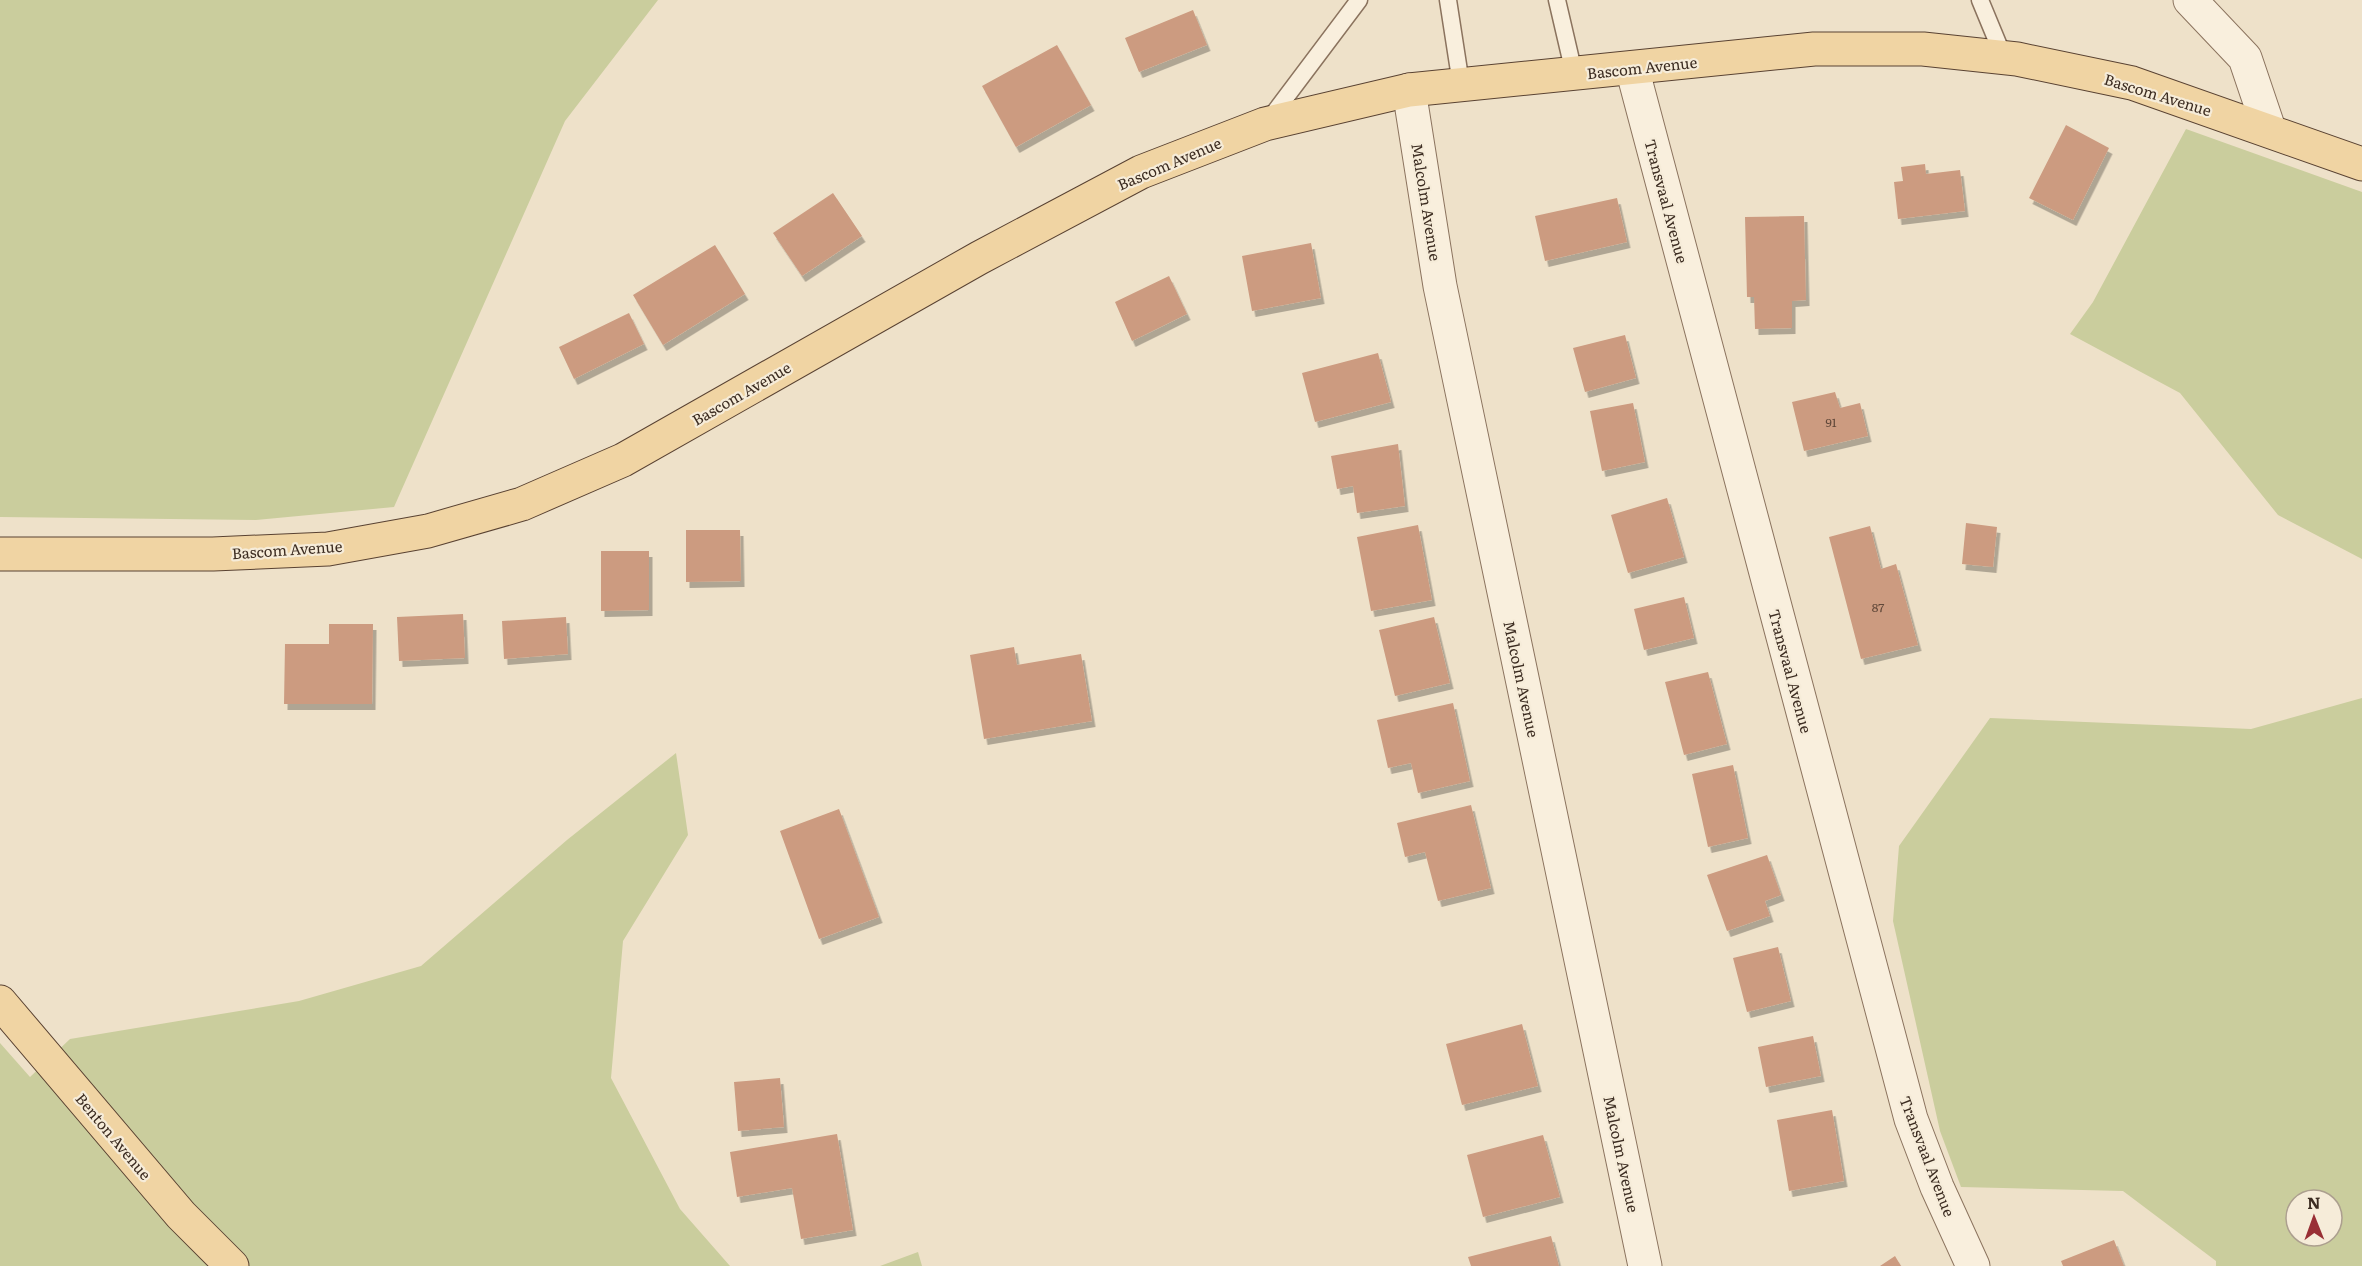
<svg xmlns="http://www.w3.org/2000/svg" width="2362" height="1266" font-family="Literata,serif">
<defs>
<filter id="shadow"><feDropShadow dx="3.5" dy="6" stdDeviation="0" flood-color="#0004"/></filter>
</defs>
<rect width="100%" height="100%" fill="#eee1c9"/>
<path fill="#cacd9d" fill-rule="evenodd" d="M0,0h658l-93,121 -171,386 -138,13 -256,-3z
M2186,129l176,63v367l-84,-44 -98,-122 -110,-59 23,-32z
M2362,698v568h-146v-5l-93,-70 -162,-4 -21,-56 -47,-210 6,-75 91,-128 261,11zM2296,1200h36v36h-36z
M676,753l12,82 -65,106 -12,137 69,131 50,57h-730v-223l30,34 40,-38 229,-38 122,-35 146,-126z
M918,1252l4,14h-42z"/>
<path fill="#cc9b80" filter="url(#shadow)" d="M1193,10l14,35 -68,27 -14,-34z
M1057,45l34,60 -75,42 -34,-61z
M2066,125l43,23 -36,72 -44,-22z
M1925,164l1,10 34,-4 5,41 -67,8 -4,-37 9,-1 -2,-14z
M833,193l29,43 -60,40 -29,-43z
M1617,198l10,44 -82,19 -10,-45z
M1804,216l2,84 -14,1v27l-37,1 -1,-32h-7l-2,-80z
M1311,243l10,55 -69,13 -10,-55z
M715,245l30,49 -82,51 -30,-50z
M1169,276l18,38 -55,27 -17,-39z
M629,313l15,31 -70,35 -15,-32z
M1625,335l11,43 -51,14 -12,-44z
M1378,353l13,49 -76,20 -13,-49z
M1835,392l5,16 20,-5 8,33 -64,15 -12,-49z
M1633,403l12,59 -43,9 -12,-60z
M1398,444l7,62 -48,7 -4,-27 -16,3 -6,-33z
M1667,498l17,59 -56,16 -17,-58z
M1966,523l31,4 -4,40 -31,-3z
M1418,525l14,75 -61,11 -14,-74z
M1870,526l11,43 15,-5 22,81 -57,14 -32,-122z
M686,530h54l1,51 -55,1z
M601,551h48v59l-48,1z
M1684,597l10,41 -50,12 -10,-41z
M463,614l2,44 -66,3 -2,-44z
M566,617l2,37 -64,5 -2,-38z
M1434,617l16,66 -55,13 -16,-66z
M329,624h44l-1,80h-88l1,-60h44z
M1014,647l3,18 64,-11 11,67 -108,18 -14,-84z
M1708,672l19,72 -43,11 -19,-73z
M1453,703l17,78 -52,12 -7,-30 -23,5 -11,-48z
M1733,765l15,73 -40,9 -16,-73z
M1471,805l20,83 -53,13 -13,-49 -20,5 -8,-34z
M839,809l40,108 -60,22 -39,-108z
M1767,855l14,40 -16,6 5,15 -43,15 -20,-56z
M1778,947l13,54 -44,11 -14,-54z
M1522,1024l16,62 -76,19 -16,-61z
M1813,1036l8,40 -55,11 -8,-40z
M780,1078l4,49 -46,4 -4,-49z
M1832,1110l12,71 -55,10 -12,-71z
M837,1134l16,96 -52,9 -9,-51 -55,9 -7,-45z
M1543,1135l17,62 -77,20 -16,-62z
M1551,1236l8,30h-88l-3,-9z
M2114,1240l10,26h-61l-2,-5z
M1895,1256l6,10h-21z"/>
<g fill="none" stroke-linecap="round" stroke-linejoin="round">
<defs>
<path id="lane" d="M1448,0l13,84
M1557,0l17,73
M1980,0l24,58
M1268,121l91,-121"/>
<path id="street" d="M2190,0l55,58 24,71
M1632,68l279,1051 26,68 36,79
M1409,90l31,196 205,980"/>
<path id="primary" d="M0,554h213l115,-5 100,-18 94,-27 101,-44 356,-202 162,-86 124,-48 144,-34 405,-41h109l94,10 115,24 230,81
M0,1002l181,213 51,51"/>
</defs>
<use href="#lane" stroke="#8b735e" stroke-width="19"/>
<use href="#street" stroke="#8b735e" stroke-width="35"/>
<use href="#primary" stroke="#594232" stroke-width="35"/>
<use href="#lane" stroke="#f9efdd" stroke-width="16"/>
<use href="#street" stroke="#f9efdd" stroke-width="33"/>
<use href="#primary" stroke="#f0d4a3" stroke-width="33"/>
</g>
<g text-anchor="middle" dominant-baseline="central" stroke-width="4.5" stroke-linejoin="round" paint-order="stroke">
<g font-size="12" fill="#604839">
<text x="1831" y="422">91</text>
<text x="1878" y="607">87</text>
</g>
<g font-size="15" fill="#3c2c21" stroke="#f6ecd9">
<text transform="translate(1642 67) rotate(-6)">Bascom Avenue</text>
<text transform="translate(2158 94) rotate(17)">Bascom Avenue</text>
<text transform="translate(1169 163) rotate(-23)">Bascom Avenue</text>
<text transform="translate(1667 201) rotate(75)">Transvaal Avenue</text>
<text transform="translate(1427 202) rotate(81)">Malcolm Avenue</text>
<text transform="translate(741 393) rotate(-30)">Bascom Avenue</text>
<text transform="translate(287 549) rotate(-4)">Bascom Avenue</text>
<text transform="translate(1791 671) rotate(75)">Transvaal Avenue</text>
<text transform="translate(1522 679) rotate(78)">Malcolm Avenue</text>
<text transform="translate(114 1136) rotate(50)">Benton Avenue</text>
<text transform="translate(1622 1154) rotate(78)">Malcolm Avenue</text>
<text transform="translate(1928 1156) rotate(69)">Transvaal Avenue</text>
</g>
</g>
<g transform="translate(2314 1218) rotate(359)"><circle r="28" fill="#f6ecd9" stroke="#ac9f8f" stroke-width="1.5"/>
<path d="M0-4.5L10 22L0 15L-10 22Z" fill="#992f35"/>
<text y="-9" font-size="16" font-weight="bold" text-anchor="middle" fill="#3c2c21">N</text>
</g>
</svg>
